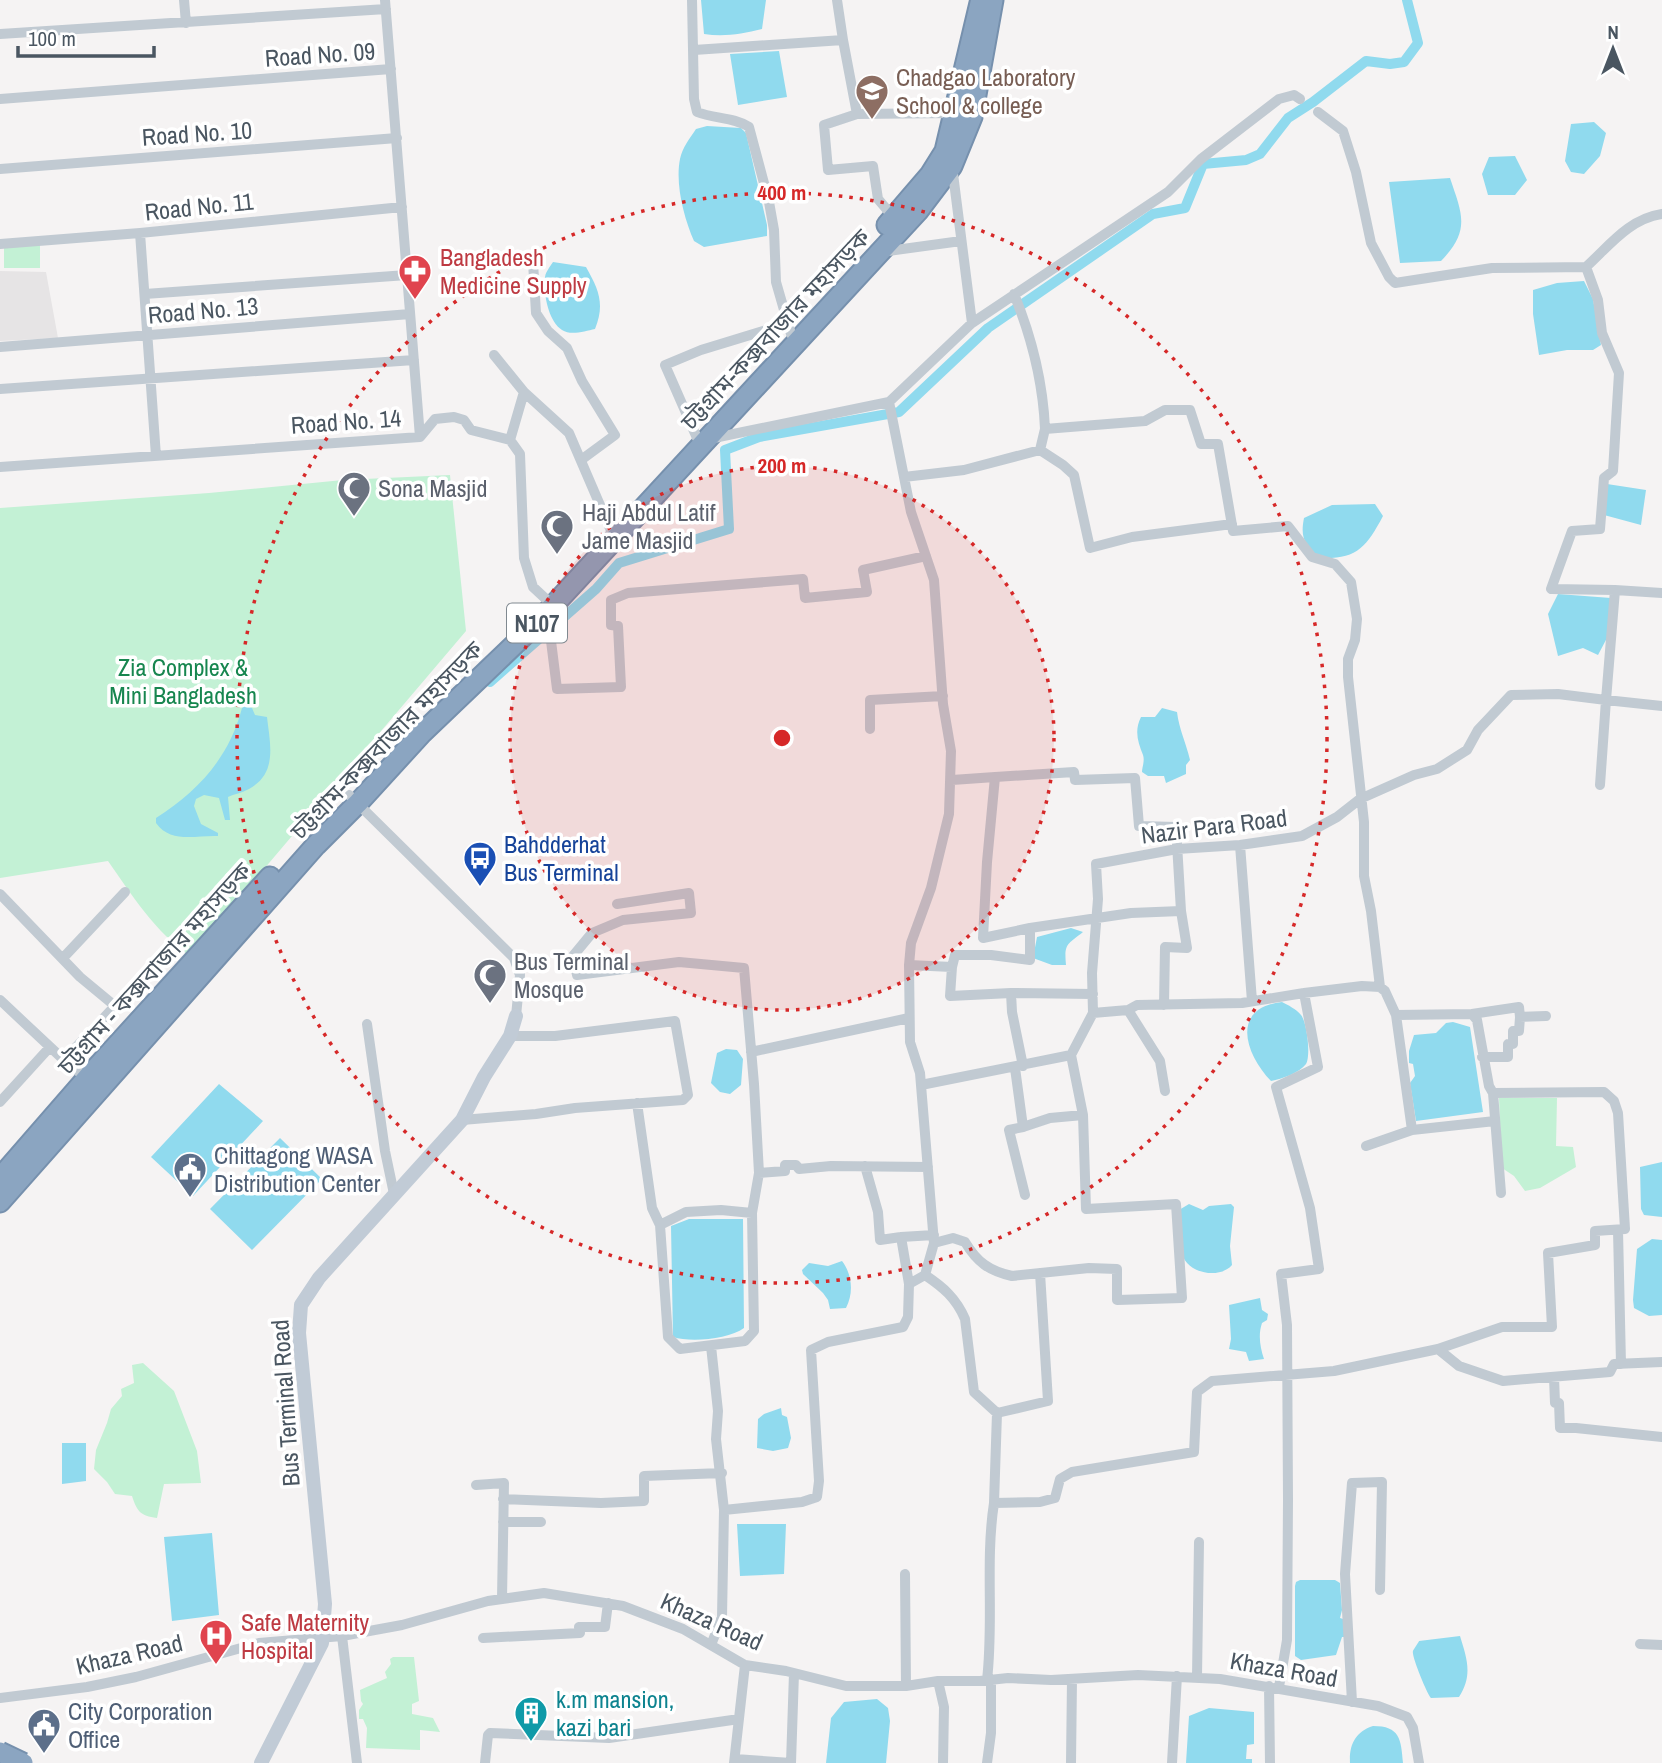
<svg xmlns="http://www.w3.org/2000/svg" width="1662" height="1763" font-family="'Archivo Narrow','Noto Sans Bengali',sans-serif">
<rect width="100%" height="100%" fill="#f5f3f3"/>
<path fill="#e6e4e5" d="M0,271l46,1 12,66 -58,3z"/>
<path fill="#c3f1d5" d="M4,245h36v23h-36z
M450,475l16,156 -276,325c-34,-23 -59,-62 -82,-95l-108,17v-370l209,-15 134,-13z
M1499,1098h58l-1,48 17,1 3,20 -36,21 -15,3 -11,-15 -12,-8z
M143,1363l31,28 23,60 4,32 -37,1 -7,34c-17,-2 -20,-7 -25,-22l-17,-2 -8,-12 -13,-13 2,-19 11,-27 4,-14 11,-13 -1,-7 13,-6 -2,-18z
M393,1657h21l5,44 -7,3v10l21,4 7,14 -20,-2v20l-54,-2 1,-20 -4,-9h-4v-9l4,-6 -2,-3 -1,-11 27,-12 -2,-6 6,-8 -1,-5z"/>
<path fill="#90daee" d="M701,0h65l-4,29c-20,5 -38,8 -58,5z
M779,51l8,46 -49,8 -8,-51z
M1594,122l12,11 -6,23 -16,18 -13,-2 -6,-11 6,-37z
M707,126l34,2 5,5 21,92v11l-63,11 -10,-6c-10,-23 -19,-57 -14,-82 2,-11 10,-21 16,-30z
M1515,156l12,24 -12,15h-27l-6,-21 7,-17z
M1450,178c12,36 21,52 -9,83l-41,2 -11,-81z
M553,262l33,5c13,23 19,37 9,62 -10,2 -24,7 -33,1 -14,-9 -19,-38 -17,-53 1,-6 5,-10 8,-15z
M1584,281l9,18 8,46 -8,5h-26l-28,5 -6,-41v-24l24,-7z
M1607,484l39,6 -5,35 -37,-10z
M1375,504l8,12c-17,32 -27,44 -65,42 -13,-14 -18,-20 -14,-40l28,-13z
M1558,594l53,4 -4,40 -9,17 -15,-7 -25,8 -10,-42z
M245,706l7,2 3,7 12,2c3,27 11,56 -18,72 -7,4 -15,5 -21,8l2,23h-5l-6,-22 -15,-3 -8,4 -2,7 7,18 17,9v3c-22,-1 -47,8 -62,-13v-5c42,-27 73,-60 86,-110z
M1162,708l15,4c2,17 9,31 13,48l-4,5v9l-20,9 -2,-7h-16l-6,-4c0,-5 3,-11 1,-17 -5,-13 -9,-24 -2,-38h14z
M1071,928l12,4c-16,13 -19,11 -17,33h-14l-19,-7 4,-21z
M1282,1002c6,3 14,7 19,13 6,7 10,41 5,49 -7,9 -24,15 -35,17 -26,-27 -41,-73 11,-79z
M1453,1022l17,5 13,85 -67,9 -6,-38 5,-7 -2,-12 -4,-1v-12l5,-16 22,-2 10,-10z
M726,1049l11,1 6,9 -2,26 -11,9 -10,-2 -9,-9 6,-30z
M219,1084l44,37 -70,75 -42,-39z
M280,1138l42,41 -70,71 -42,-41z
M1662,1162v55l-18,-2 -3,-6 -1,-42z
M1189,1204l14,6 6,-4 22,-2 3,3 -4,39 2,19c-13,15 -45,8 -50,-11 -4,-13 -2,-30 -3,-44z
M689,1219h54l1,109c-15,11 -53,15 -71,9l-2,-111z
M1652,1239l10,1v75l-13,1 -15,-8 -1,-8 4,-51z
M842,1261c10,13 12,32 4,47l-16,1 -2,-9 -5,-7 -20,-19 -1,-4 7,-7 19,3z
M1260,1298l2,12 6,4 -1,6 -5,3c-4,12 -2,24 2,36l-15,2 -3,-9 -17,-3 2,-10 -2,-34z
M781,1408l1,7 5,2 4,21 -3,10 -15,3 -16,-3 1,-29 6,-5z
M62,1443h24v38l-24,3z
M737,1524h49l-2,50 -44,2z
M212,1533l7,82 -47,6 -8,-84z
M1300,1580h35l5,3 2,27 -2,8 3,1 2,18h-3l-6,18 -35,5 -6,-4v-70l1,-4z
M1460,1636c7,23 13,39 -1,61l-28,1c-4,-4 -20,-43 -18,-47 0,-1 6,-9 6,-10z
M877,1699l11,9 2,13 -4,42h-60l5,-45 13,-16z
M1209,1708l45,4v32l-7,1 -1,14h6v4h-66l3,-47z
M1373,1726c27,0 28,13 30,37h-53c-1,-18 5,-31 23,-37z"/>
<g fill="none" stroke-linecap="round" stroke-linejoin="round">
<path stroke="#90daee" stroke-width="10" d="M490,682l106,-93 23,-26 110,-34 -4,-79 34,-13 140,-25 89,-84 165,-114 32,-6 18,-44 43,-4 14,-6 28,-36 25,-16 53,-41 24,3 14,-2 14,-19 -11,-43"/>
<defs>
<path id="highway" d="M887,225l43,-50 15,-24 35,-148
M0,1178l87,-100 183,-201
M0,1202l316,-357 42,-42 63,-69 117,-112 380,-411 34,-45 20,-49 21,-117
M0,1763h1"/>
</defs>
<use href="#highway" stroke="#7690ad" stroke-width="23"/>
<path stroke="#c1cad2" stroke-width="10" d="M184,0l2,23
M385,0l35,437
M692,0l2,99 3,13c17,7 37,5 52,15l20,75 5,28 2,52 15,52
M837,0l6,40
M0,34l386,-25
M694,50l149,-10 14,74 97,-1
M0,99l391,-30
M1318,112l25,19 13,41 15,71 18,34 6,6 97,-15 94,-1c24,-22 43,-48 76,-53
M857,114l-33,11 4,45 45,-4 5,33 16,19
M952,166l20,157
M0,169l397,-31
M140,233l16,223
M0,244l140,-11 262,-26
M881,252l80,-11
M464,261l69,1 3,51 12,18 19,17 15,33 33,54 -34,25
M1586,267l12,33 4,33 17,40 -6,98 -9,7 -4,51 -28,2 -21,58 64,1
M145,294l262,-19
M1014,294c18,44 29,88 31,135
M0,347l410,-33
M494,355l30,37 45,41 43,100
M0,389l414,-29
M889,402l22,110 23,68 9,124 8,47 -2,63 -18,74 -20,55 -2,22 1,77 10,31 14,170 -9,32c18,12 31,23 40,44l9,73 23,21 -3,90
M697,438l-32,-73 36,-15 85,-26
M709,439l180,-37 83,-79 196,-131 33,-33 78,-60 15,-4 6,4
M510,440l14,-48
M1040,450l23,15 11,10 16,73 42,-11 100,-13
M0,467l420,-30 15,-18 19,-2 10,3 7,10 39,10 10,14 4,104 9,29 14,13
M904,477l60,-7 76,-20 5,-21 100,-8 20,-11h25l11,34h17l15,87 55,-5 24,31 23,7 16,18 6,37 -2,21 -7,19v18l16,145v54l7,35 9,76
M538,622l13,19 6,48 64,-2 -3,-61 -7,-1v-25l17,-7 175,-14 2,19 62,-6 -4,-22 63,-14
M870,729v-29l73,-4
M952,780l43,-3 -8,85 -4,76 47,-10
M1600,785l6,-85 56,6
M349,795l165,163 6,17 -4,41
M1240,845l12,156
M0,894l80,83 35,29 -51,54
M617,904l72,-11 2,20 -68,7 -31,13 -19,23 4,19 102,-13 65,6 10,116 5,89 -7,40 2,118 -9,10 -65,8 -12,-12 -8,-112 -8,-17 -15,-105
M63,958l62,-66
M909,965l43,2 3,-12h36l39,5v-32l101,-15 50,-2 -5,-84 -37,-1 -4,-48 -60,2 -1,-8 -79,5
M952,967l-2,29 61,-3 1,19 11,54
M1011,993l82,1
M0,1000l64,60 25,20
M1164,1005l1,-58 22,1 -6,-37
M1128,1010l32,51 5,30
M1093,1013l35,-3 9,-5 105,-2 62,-10 58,-7 18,1 5,4 11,24 76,-1 5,6 12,66 4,7 111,-1 10,9 4,12 7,116 -30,2v14l-47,8 4,74h-50l-64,22
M1472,1014l47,-7 1,10
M1396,1015l16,115 83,-9
M367,1024l18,127 9,43
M751,1052l158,-34
M1482,1057h26v-13h5v-13h6l1,-14 26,-1
M1015,1068l8,59 -14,3 16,65
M921,1085l150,-30 22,-42 -1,-40 6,-74 -2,-35 81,-15 63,-4 62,-9 35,-19 23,-18 54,-24 23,-6 30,-19 11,-20 33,-35 47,-1 48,6 9,-110 47,3
M1493,1093l8,100
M0,1102l50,-55
M462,1120l74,-6 39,-6 108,-8 5,-5 -13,-74 -120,15h-45
M1023,1127l27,-9 33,-3
M1366,1146l46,-16
M865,1166l13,46 2,28 21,-3
M759,1173l26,-2v-6h11l3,4 32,-3 97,1
M660,1225l26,-13 35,-2 31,3
M1618,1230l3,134
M934,1243l19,-5 12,4c12,20 24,29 47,34l77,-8 28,1v31l65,-2 -6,-94 -90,5 -3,-94 -12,-60
M909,1284l-8,-47 33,-2
M711,1346l7,65 -2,28 8,71 -2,107 -11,28
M1554,1377l1,26h4l1,25h16l86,9
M997,1413l51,-12 -8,-128
M476,1485l28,-2 -2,116
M503,1499l98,4 43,-2v-25l78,-3
M724,1510l78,-8 15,-5 2,-16 -8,-131 17,-8 75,-15 5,-10 1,-33 16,-9
M503,1522h38
M905,1574l1,112
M342,1636l15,127
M483,1638l97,-5 -1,-6h26l3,-24
M1640,1644l22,1
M1197,1677l2,-135
M987,1680c7,-59 -2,-118 7,-177l46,-1 15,-4 5,-19 12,-7 122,-20 3,-60 15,-11 122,-10 104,-22 21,17 44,15 107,-9 4,-8 48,-2
M938,1681l6,26 -1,56
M1269,1686l1,77
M1279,1687l8,-47 1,-140 -1,-175 -6,-51 38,-5 -9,-61 -34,-121 42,-20 -14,-74
M0,1698l87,-11 49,-10 123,-34 83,-7 60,-11 86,-24 56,-8 79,13 60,23 62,36 41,6 60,15h60l32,-5h42l28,-3 43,2 87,-5 82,4 158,27 29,11 6,11 6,35
M1352,1702l-7,-128 7,-91 30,-1 -2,108
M735,1759l56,4 3,-90
M485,1763l3,-28 2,-2 119,5 130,-19
M734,1763l11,-98
M987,1763l4,-30v-53
M1071,1763l1,-84
M1172,1763l5,-87"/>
<path stroke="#c1cbd6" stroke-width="14" d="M261,1763l61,-120 3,-39 -26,-271 2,-28 18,-27 143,-158 22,-43 26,-41 6,-20"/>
<use href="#highway" stroke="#8ba5c1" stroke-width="19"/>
<defs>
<path id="highway-bridge" d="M0,1752l23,11"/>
</defs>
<use href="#highway-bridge" stroke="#7690ad" stroke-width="23" stroke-linecap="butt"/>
<use href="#highway-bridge" stroke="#8ba5c1" stroke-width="19"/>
</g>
<circle cx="782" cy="738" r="272" fill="#d62828" fill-opacity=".12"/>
<g fill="none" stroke="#d62828" stroke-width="3.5" stroke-dasharray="3.5 7">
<circle cx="782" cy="738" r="272"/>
<circle cx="782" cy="738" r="545"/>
</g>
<defs>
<symbol id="university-pin" viewBox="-11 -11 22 30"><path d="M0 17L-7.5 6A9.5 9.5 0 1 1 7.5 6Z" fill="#8d6e63" stroke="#fff"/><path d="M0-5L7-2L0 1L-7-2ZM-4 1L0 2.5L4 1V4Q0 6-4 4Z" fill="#fff"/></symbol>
<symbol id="pharmacy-pin" viewBox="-11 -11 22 30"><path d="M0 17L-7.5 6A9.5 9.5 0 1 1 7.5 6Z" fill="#e0444e" stroke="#fff"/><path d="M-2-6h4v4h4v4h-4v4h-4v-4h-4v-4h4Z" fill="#fff"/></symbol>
<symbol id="mosque-pin" viewBox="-11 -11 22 30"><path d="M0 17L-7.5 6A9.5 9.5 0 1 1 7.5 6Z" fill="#6b7280" stroke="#fff"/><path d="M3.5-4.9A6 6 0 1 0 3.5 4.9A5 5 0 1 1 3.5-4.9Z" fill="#fff"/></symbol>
<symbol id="bus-pin" viewBox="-11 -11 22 30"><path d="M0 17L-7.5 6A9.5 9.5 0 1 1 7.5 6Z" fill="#1a4fb4" stroke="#fff"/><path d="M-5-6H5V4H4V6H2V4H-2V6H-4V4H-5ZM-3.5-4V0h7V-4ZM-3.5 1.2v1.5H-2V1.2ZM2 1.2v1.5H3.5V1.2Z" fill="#fff"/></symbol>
<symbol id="civic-pin" viewBox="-11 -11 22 30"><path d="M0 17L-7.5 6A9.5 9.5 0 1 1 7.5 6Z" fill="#5c6f8a" stroke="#fff"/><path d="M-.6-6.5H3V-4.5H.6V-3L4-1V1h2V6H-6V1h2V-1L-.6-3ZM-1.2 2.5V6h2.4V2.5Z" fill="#fff"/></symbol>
<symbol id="hospital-pin" viewBox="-11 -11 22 30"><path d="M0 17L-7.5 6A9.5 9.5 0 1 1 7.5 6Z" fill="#e0444e" stroke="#fff"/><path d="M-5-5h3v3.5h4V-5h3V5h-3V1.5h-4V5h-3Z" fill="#fff"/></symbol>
<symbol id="building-pin" viewBox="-11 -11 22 30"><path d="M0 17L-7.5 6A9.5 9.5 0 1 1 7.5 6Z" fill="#0f9aa8" stroke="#fff"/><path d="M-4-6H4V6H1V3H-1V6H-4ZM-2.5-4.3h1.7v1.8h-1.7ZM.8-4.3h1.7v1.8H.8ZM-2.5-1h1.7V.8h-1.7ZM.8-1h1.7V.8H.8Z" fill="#fff"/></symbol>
</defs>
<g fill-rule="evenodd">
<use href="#university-pin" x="853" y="72" width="38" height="52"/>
<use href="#pharmacy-pin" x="396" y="252" width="38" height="52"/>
<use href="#mosque-pin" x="335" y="469" width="38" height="52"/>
<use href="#mosque-pin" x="538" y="507" width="38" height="52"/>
<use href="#bus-pin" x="461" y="839" width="38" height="52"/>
<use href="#mosque-pin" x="471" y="956" width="38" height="52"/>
<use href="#civic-pin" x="171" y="1150" width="38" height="52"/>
<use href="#hospital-pin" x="197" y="1617" width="38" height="52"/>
<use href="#building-pin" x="512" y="1694" width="38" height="52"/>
<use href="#civic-pin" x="25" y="1706" width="38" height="52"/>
</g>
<g text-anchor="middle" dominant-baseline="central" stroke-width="7" stroke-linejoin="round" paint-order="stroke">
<rect fill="#fff" stroke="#808990" stroke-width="2" x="507" y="603.5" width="60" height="39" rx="5"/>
<g font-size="23" font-weight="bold" fill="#4a5661">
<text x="537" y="623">N107</text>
</g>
<g font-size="24" fill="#4a5661" stroke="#fff">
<text transform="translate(320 54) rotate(-4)">Road No. 09</text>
<text transform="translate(197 133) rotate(-4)">Road No. 10</text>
<text transform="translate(199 206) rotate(-6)">Road No. 11</text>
<text transform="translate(203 310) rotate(-5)">Road No. 13</text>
<text transform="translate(775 329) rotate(-47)">চট্টগ্রাম-কক্সবাজার মহাসড়ক</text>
<text transform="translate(346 421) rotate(-4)">Road No. 14</text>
<text transform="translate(386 740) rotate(-46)">চট্টগ্রাম-কক্সবাজার মহাসড়ক</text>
<text transform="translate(1214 826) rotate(-7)">Nazir Para Road</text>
<text transform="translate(154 968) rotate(-48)">চট্টগ্রাম - কক্সবাজার মহাসড়ক</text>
<text transform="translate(285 1403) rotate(-94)">Bus Terminal Road</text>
<text transform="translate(712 1621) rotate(24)">Khaza Road</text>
<text transform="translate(129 1654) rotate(-13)">Khaza Road</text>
<text transform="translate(1284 1669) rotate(10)">Khaza Road</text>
</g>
<g font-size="24" fill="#785e54" stroke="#fff" text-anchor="start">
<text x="896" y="77">Chadgao Laboratory<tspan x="896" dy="28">School &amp; college</tspan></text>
</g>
<g font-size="24" fill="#be3a42" stroke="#fff" text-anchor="start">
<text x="440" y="257">Bangladesh<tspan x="440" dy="28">Medicine Supply</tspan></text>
<text x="241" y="1622">Safe Maternity<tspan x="241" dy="28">Hospital</tspan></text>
</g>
<g font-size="24" fill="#5b616d" stroke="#fff" text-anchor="start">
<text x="378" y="488">Sona Masjid</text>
<text x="582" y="512">Haji Abdul Latif<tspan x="582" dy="28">Jame Masjid</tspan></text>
<text x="514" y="961">Bus Terminal<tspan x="514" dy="28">Mosque</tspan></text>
</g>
<g font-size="24" fill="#17864f" stroke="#fff">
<text x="183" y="667">Zia Complex &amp;<tspan x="183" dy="28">Mini Bangladesh</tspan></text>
</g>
<g font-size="24" fill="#164399" stroke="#fff" text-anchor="start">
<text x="504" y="844">Bahdderhat<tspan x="504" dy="28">Bus Terminal</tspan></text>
</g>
<g font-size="24" fill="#4e5e75" stroke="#fff" text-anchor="start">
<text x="214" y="1155">Chittagong WASA<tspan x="214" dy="28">Distribution Center</tspan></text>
<text x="68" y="1711">City Corporation<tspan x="68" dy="28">Office</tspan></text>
</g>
<g font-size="24" fill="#0d838f" stroke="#fff" text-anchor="start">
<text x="556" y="1699">k.m mansion,<tspan x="556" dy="28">kazi bari</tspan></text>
</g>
</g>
<circle cx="782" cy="738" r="10" fill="#d62828" stroke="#fff" stroke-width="3.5"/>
<g font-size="21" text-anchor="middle" font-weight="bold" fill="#d62828" stroke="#fff" stroke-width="7" stroke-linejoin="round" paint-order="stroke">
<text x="782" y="200">400 m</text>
<text x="782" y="473">200 m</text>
</g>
<g transform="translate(1613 49)" stroke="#ffffff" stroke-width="5" paint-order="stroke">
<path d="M0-5L12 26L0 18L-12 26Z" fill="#4a5661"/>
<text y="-10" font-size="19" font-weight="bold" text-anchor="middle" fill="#4a5661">N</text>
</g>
<path d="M18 46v10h136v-10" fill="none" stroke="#4a5661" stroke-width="3.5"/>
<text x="28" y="46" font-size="21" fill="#4a5661" stroke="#ffffff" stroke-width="5" paint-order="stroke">100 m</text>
</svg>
